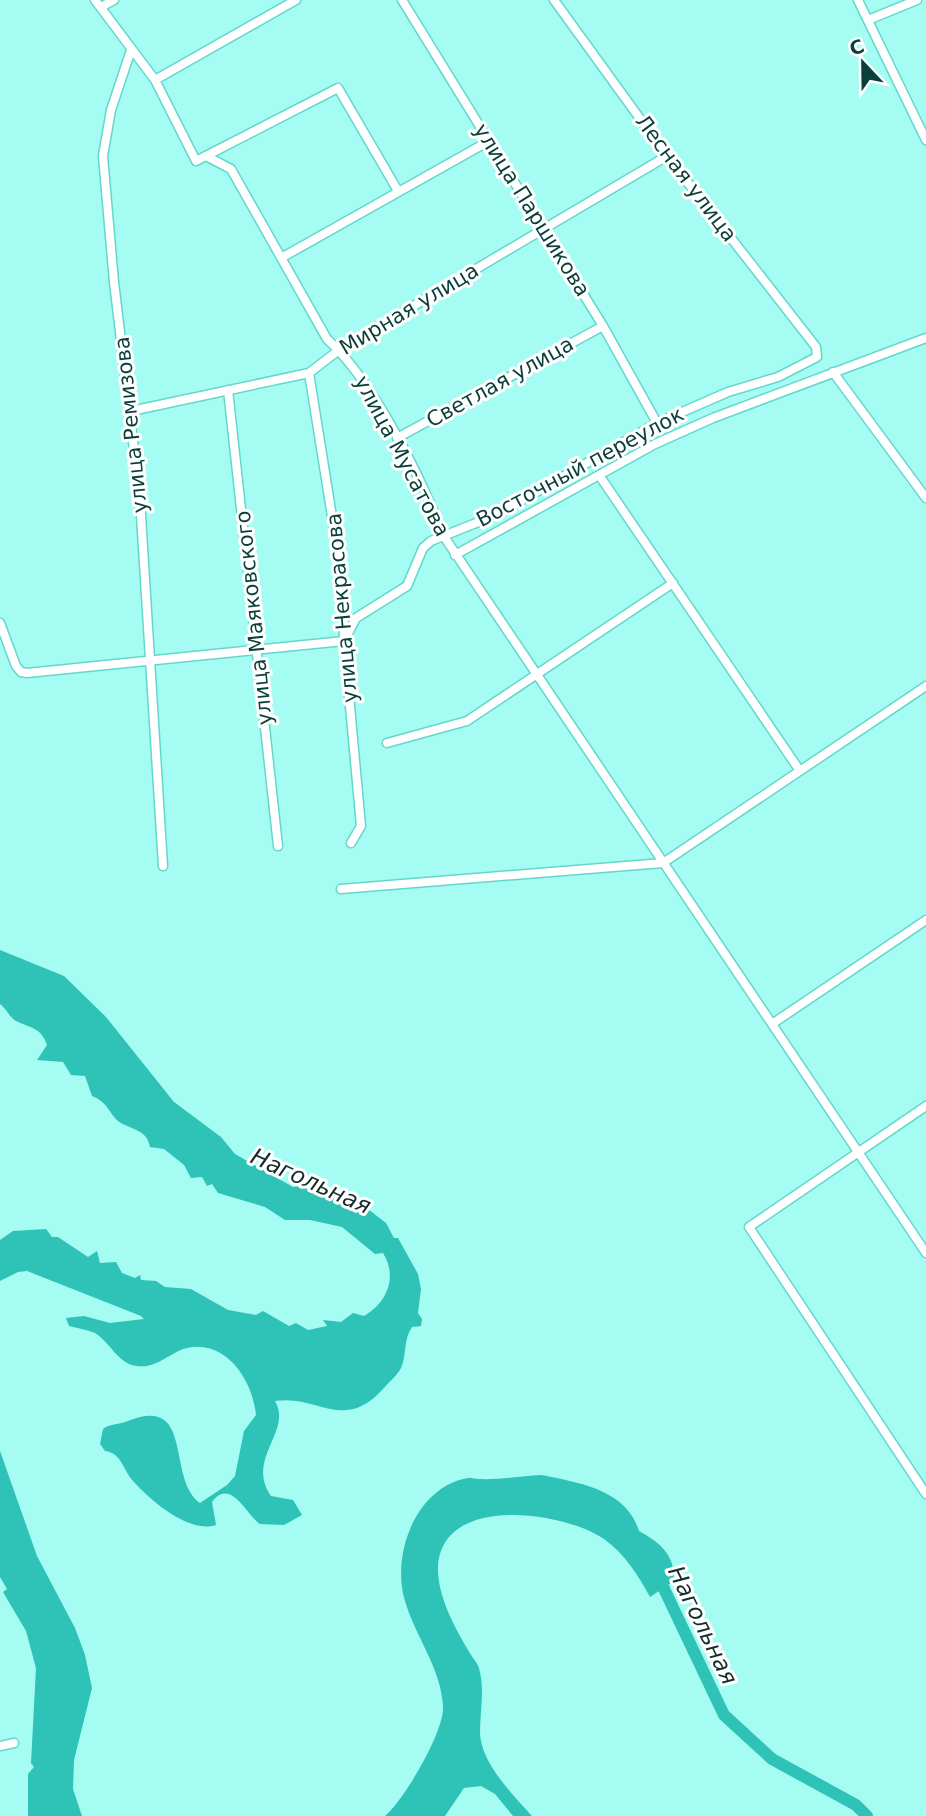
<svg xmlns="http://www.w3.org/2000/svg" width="926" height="1816" font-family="'DejaVu Sans',sans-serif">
<rect width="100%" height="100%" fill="#a5fcf2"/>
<path fill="#2fc2b6" d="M0,950l64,26 42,41 68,85 47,35 14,17 58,33 15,-2 6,6 54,18 18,14 8,15h4l20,36 3,15 -3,24 4,6 -1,7 -9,1c-9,13 -5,28 -11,41 -4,8 -13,15 -18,21 -40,44 -65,5 -108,12 18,30 -30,58 -4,95l22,4 9,15 -18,10 -24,-1c-14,-9 -29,-47 -48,-22l4,23c-27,9 -66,-25 -83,-44 -10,-11 -11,-28 -28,-30l-5,-7 3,-15c8,-6 16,-4 25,-8 67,-27 38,58 72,82l27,-18 8,-9 9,-45 12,-16c-3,-33 -29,-76 -69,-67 -17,4 -30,21 -50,18 -19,-2 -27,-24 -42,-33 -7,-3 -18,-5 -26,-7l-3,-8 18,-2 26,7 34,-4 -3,-3 -114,-45 -9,1 -18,9v-41l13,-9 33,-2 6,8h6l30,20 9,-6 3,12 16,-1 6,11 13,5 5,-3 1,5 15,1 9,6 26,2 37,21 28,5 7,-4 26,15 7,-3 12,7 19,-4 -4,-6 18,2 12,-9 11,3c23,-13 34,-39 19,-63l-8,1 -33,-27 -32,-7h-25l-20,-13 -47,-14 -6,-9 -5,2 -5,-9 -11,1 -7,-13 -20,-16 -14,-2c-3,-17 -17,-17 -29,-24 -11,-6 -12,-21 -29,-27l-7,-20 -14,-1 -8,-13 -26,-2 10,-15c-6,-18 -17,-17 -31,-24 -6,-3 -10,-13 -16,-17z
M0,1451l37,105 38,72 10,27 7,33 -18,72 -1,29 9,27h-54v-42l6,-7 -3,-4 5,-95 -10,-37 -23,-39 4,-3 -7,-12z
M542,1475c37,8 84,14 97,56 21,12 36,23 35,50l-24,16c-12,-22 -25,-43 -46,-58 -39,-27 -161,-46 -166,27 -1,29 16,60 30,84 3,6 9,12 11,18 6,21 1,43 1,64 0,30 33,63 52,84h-19l-18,-22 -14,-8 -17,2 -19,28h-60c19,-16 60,-85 58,-110 -2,-38 -28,-70 -38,-105 -14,-45 10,-114 63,-123 2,-1 7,1 10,1 21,1 43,-3 64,-4z"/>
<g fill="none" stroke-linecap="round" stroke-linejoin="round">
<path stroke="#2fc2b6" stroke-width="12" d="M657,1574l67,141 48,44 84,46 11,11"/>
<defs>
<path id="minor" d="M95,0l60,80 41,81 142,-73 60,103
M402,0l201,326 54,97
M858,0l68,140
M101,7l13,-7
M868,20l49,-20
M131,50l-20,60 -8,46 11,126 26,218 23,366
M155,80l141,-80
M206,156l25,13 96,170c47,43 93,136 116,196l483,718
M281,258l208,-117
M833,372l93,126
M309,373l34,212 1,56 17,185 -10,17
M228,390l50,456
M131,411l178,-38 30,-23 328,-194
M397,438l206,-112
M599,475l201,296
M455,555l200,-111 58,-26 213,-80
M0,623l16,43 5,6 6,1 317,-32 12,-23 51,-32 16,-38 8,-7 65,-26 161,-92 71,-31 50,-15 39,-20 -1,-10 -149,-191 -113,-156
M387,743l80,-22 206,-138
M341,889l322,-26 263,-177
M772,1024l154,-104
M926,1106l-177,121 177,267
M0,1746l14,-3"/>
</defs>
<use href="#minor" stroke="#64d7cc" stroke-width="11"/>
<use href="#minor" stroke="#fff" stroke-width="8"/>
</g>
<g text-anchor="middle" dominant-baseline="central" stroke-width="6" stroke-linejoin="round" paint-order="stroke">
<g font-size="21" fill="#0a3f3a" stroke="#fff">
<text transform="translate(686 178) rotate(53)">Лесная улица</text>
<text transform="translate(532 210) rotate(58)">улица Паршикова</text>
<text transform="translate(409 309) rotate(-31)">Мирная улица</text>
<text transform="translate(500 382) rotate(-29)">Светлая улица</text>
<text transform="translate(131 425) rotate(-96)">улица Ремизова</text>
<text transform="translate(402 456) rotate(62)">улица Мусатова</text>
<text transform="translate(580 467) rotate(-28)">Восточный переулок</text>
<text transform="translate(342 608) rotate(-95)">улица Некрасова</text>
<text transform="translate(254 618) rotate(-96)">улица Маяковского</text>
</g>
<g font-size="23" font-style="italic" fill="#162e2b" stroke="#fff">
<text transform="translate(311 1181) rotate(24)">Нагольная</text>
<text transform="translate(703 1625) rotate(64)">Нагольная</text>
</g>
</g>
<g transform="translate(863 63) rotate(338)" stroke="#ffffff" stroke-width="5" paint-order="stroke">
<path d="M0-5L12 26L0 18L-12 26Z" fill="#0a3f3a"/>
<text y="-10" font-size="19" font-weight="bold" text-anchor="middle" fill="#0a3f3a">С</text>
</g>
</svg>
